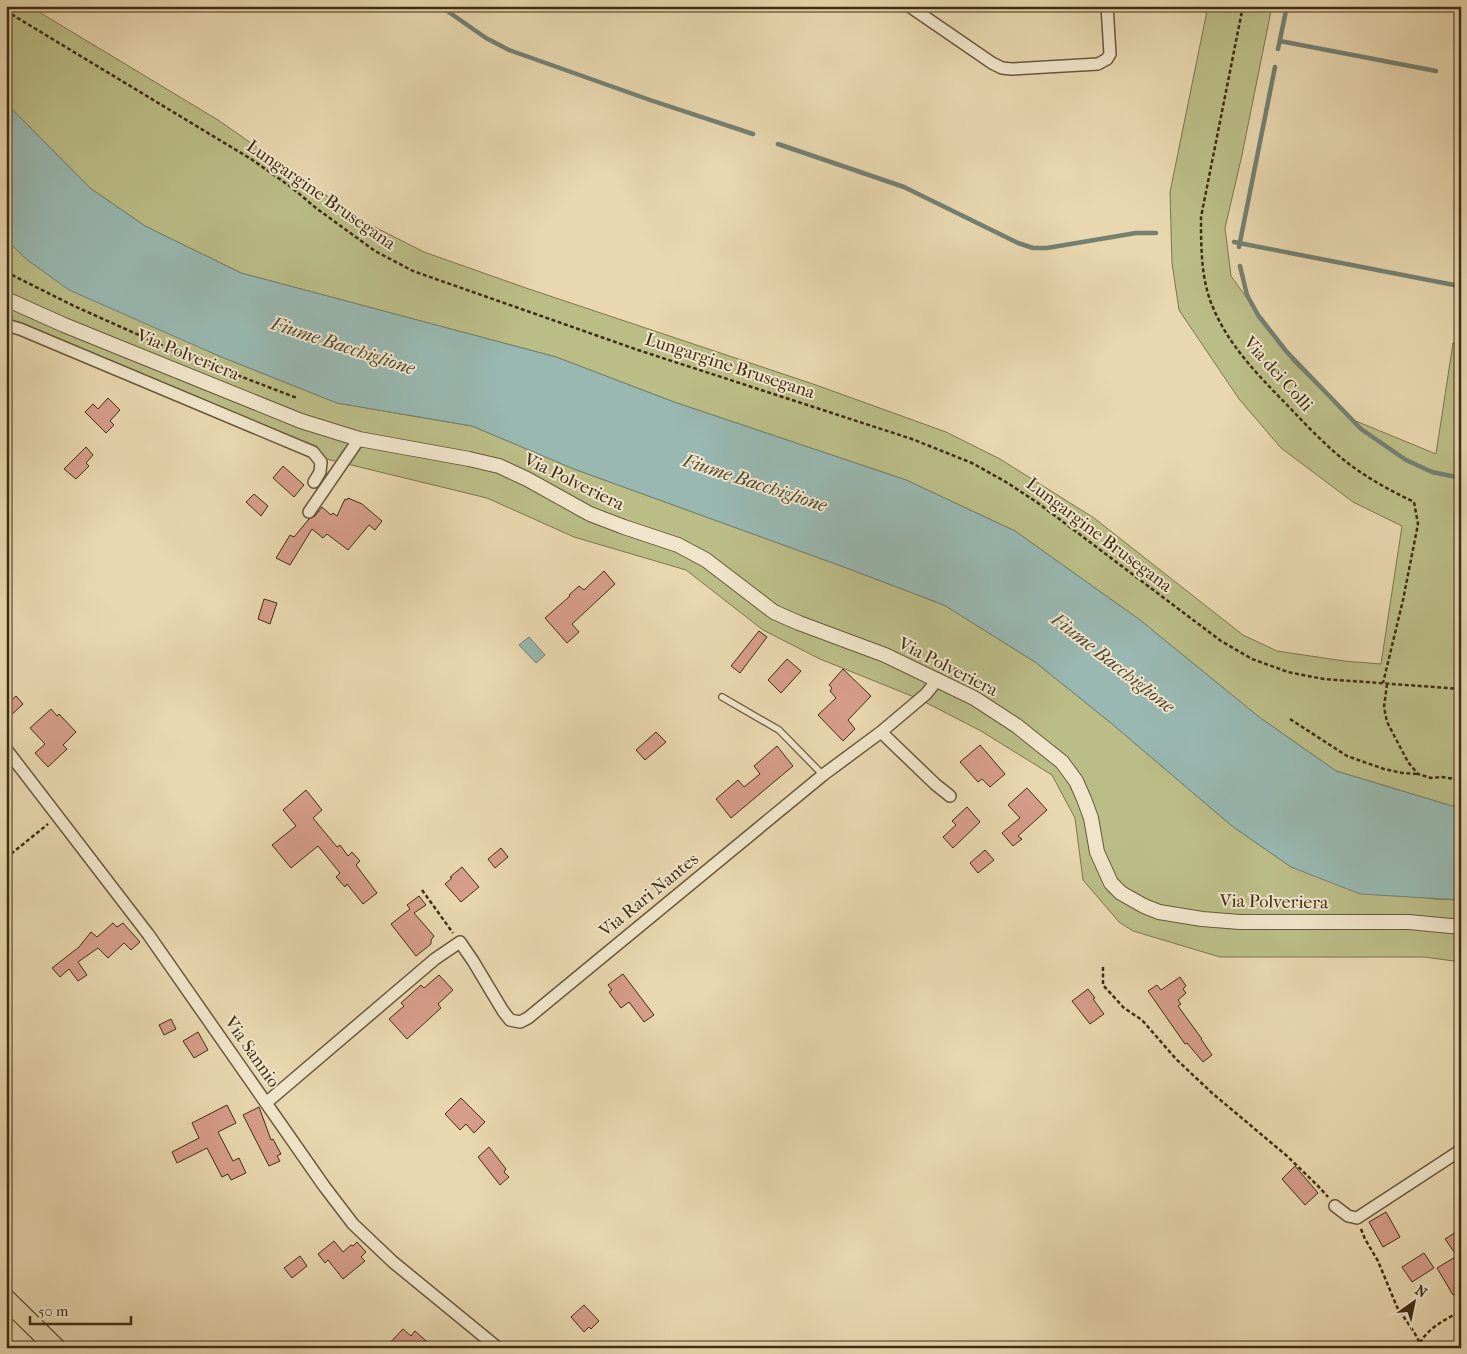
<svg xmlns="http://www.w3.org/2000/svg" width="1467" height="1354" font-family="'IM FELL French Canon',serif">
<rect width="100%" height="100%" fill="#e8d7af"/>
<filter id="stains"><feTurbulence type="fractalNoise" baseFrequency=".004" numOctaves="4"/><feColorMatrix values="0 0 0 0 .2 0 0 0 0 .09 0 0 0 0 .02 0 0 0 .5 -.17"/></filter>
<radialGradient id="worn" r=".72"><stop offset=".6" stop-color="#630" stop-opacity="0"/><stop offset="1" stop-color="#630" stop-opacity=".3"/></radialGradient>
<path fill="#bbbd87" stroke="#7d754d" d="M6,6h23l189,114 145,101 61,31 102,36 290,97 130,47 54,27 94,59 149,117 34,16 67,10 37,3 21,-138 -49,-24 -72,-54 -42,-49 -60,-89 -7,-47 -2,-71 38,-186h64l-30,149 -17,73 6,48 62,86 58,57 85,35 17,-111 8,2v461h-9l-116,-35 -77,-54 -119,-97 -125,-89 -109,-51 -232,-78 -118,-45 -315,-84 -96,-47 -55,-38 -84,-85z
M6,239l20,20 193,97 118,47 135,23 102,43 270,98 100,38 91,57 76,61 121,103 59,41 143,32 27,1v62l-37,-5h-204l-87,-26 -14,-9 -36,-42 -8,-62 -23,-43 -71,-44 -62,-32 -99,-40 -57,-29 -77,-60 -112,-33 -87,-39 -173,-42 -308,-128z"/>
<path fill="#98b8b1" stroke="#748072" d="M6,103l84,85 55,38 96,47 315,84 118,45 232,78 109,51 125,89 119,97 77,54 116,35h9v94l-101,-6 -69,-27 -59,-41 -121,-103 -76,-61 -91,-57 -100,-38 -270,-98 -102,-43 -135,-23 -118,-47 -150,-66 -43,-31 -20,-20z
M529,637l16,18 -9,8 -17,-18z"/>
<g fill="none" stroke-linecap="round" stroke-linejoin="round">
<path stroke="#748072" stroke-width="4.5" d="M440,6l46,32 23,12 141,50 103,34
M1280,41l156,30
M1278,49l9,-43
M778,144l126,43 114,56 15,5h14l89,-15h20
M1234,242l220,43
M1239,247l36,-180
M1240,266l7,29 11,20 28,36 75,78 45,31 26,12 29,6"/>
</g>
<path fill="#d69d8a" stroke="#3f2d13" d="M108,398l12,12 -10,11 4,4 -8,8 -21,-21 8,-8 5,5z
M86,447l7,8 -7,8 3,3 -13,13 -12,-10z
M283,466l21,19 -10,12 -21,-19z
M254,494l14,12 -7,10 -15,-14z
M348,498l14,6 20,17 -7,9 -6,-5 -21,25 -21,-16 -4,4 -11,-9 -22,36 -14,-7 14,-23 4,2 15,-18 6,-3 7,-9 9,8 2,-2 4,3 8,-17 2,1z
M604,571l11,13 -43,40 7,8 -12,11 -22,-25 25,-22 -1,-1 10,-9 5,4z
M264,599l13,4 -7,21 -12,-5z
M759,631l8,6 -27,36 -9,-7z
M787,659l14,12 -20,22 -13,-13z
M843,669l28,27 -23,24 7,9 -12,12 -25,-26 18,-17 -6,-7 2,-3 -3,-3z
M16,696l7,8 -17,16v-15z
M51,709l6,7 2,-2 17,18 -13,13 4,4 -19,18 -13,-14 10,-9 -15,-16z
M656,732l10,10 -21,18 -9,-10z
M980,745l25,29 -15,13 -8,-8 -4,3 -18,-20z
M777,746l16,20 -62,52 -15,-19 22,-19 6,7 16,-13 -6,-8z
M1027,788l20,22 -29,26 4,3 -9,7 -11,-13 18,-15 -12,-13z
M306,790l16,20 -9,8 24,29 3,-2 8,11 4,-4 8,9 -4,4 21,28 -14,11 -16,-20 -2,3 -9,-10 4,-4 -22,-27 -27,22 -19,-23 24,-19 -13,-16z
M967,807l13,15 -27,26 -10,-11 13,-12 -4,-4z
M501,848l7,9 -13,11 -7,-9z
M985,850l9,10 -16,13 -8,-10z
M462,867l17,20 -18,15 -16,-18 7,-6 -2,-1z
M419,896l7,9 -12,8 20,23 -3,4v4l-15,12 -25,-32 19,-15 -3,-4z
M113,923l4,4 6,-4 17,19 -9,8 -7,-7 -16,15 -10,-10 -20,14 9,13 -9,6 -9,-12 -9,8 -8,-9 27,-21 12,-15 6,5z
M623,974l31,41 -10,7 -15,-20 -8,6 -12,-16 3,-2 -4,-5z
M439,975l14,15 -15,14 3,4 -34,31 -18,-20 15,-13 -3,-3 20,-18 3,3z
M1180,977l6,9 -3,3 3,4 -8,7 3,4 -3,2 24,33h-1l11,16 -9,7 -16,-19 -2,1 -37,-53 9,-6 4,5z
M1088,989l7,9 -2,1 11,15 -14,10 -18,-23z
M171,1019l5,10 -12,6 -5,-10z
M198,1032l10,18 -14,8 -11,-17z
M461,1098l24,24 -11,11 -8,-9 -6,6 -15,-16z
M227,1105l9,18 -18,9 15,29 6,-3 7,15 -15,7 -3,-6 -6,3 -15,-29 -30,15 -5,-11 27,-14 -7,-15z
M259,1107l12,33 2,-1 8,15 -4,2 3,5 -11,5 -26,-51z
M489,1147l17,22 -2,3 5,5 -9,8 -22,-28z
M1295,1166l23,27 -13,12 -23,-26z
M1386,1212l14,25 -17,10 -14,-25z
M1461,1229v62l-8,4 -16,-27 20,-12 -12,-17z
M334,1241l9,11 8,-7 2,1 4,-4 9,10 -5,5 4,4 -22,18 -15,-19 -3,3 -7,-9z
M1424,1253l10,15 -22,14 -10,-15z
M300,1256l7,10 -15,12 -8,-10z
M584,1305l15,16 -8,8 -2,-2 -5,5 -13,-15z
M403,1329l8,7 4,-5 19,17h-49z"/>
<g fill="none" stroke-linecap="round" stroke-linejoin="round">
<defs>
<path id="service" d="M722,697l57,33 44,45"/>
<path id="minor" d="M909,6l83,57 10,5 10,1 86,-5 9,-5 3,-5 -3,-48
M6,325l14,4 293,123 8,10 -1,10 -6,10
M309,512l50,-73
M881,732l54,52 15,12
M6,749l142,185 176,252 29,38 40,38 105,86
M266,1103l169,-144 25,-17 13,19 30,50 7,9 10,2 8,-4 295,-243 58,-43 45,-38 12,-15
M1335,1206l13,10 9,2 104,-68"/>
<path id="tertiary" d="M6,299l58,26 237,96 58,18 110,20 30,7 28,13 63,35 34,13 54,18 28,15 68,52 25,11 86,32 89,43 43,28 45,36 14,19 8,18 7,19 6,34 14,31 10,10 23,13 15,6 43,7 38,3h169l52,5"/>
<path id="trunk" d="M6,1299l50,49"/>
</defs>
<use href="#service" stroke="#69583a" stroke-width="8"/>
<use href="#minor" stroke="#69583a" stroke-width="14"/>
<use href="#tertiary" stroke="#69583a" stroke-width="16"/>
<use href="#trunk" stroke="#3f2d13" stroke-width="21"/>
<path stroke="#3f2d13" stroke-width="2.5" stroke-dasharray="4 2.5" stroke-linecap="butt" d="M1243,6l-42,211c0,28 0,57 9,83 16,44 49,76 81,109 18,19 37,39 58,55 20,15 42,27 65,38l4,22 -15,76 -20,83
M6,11l245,148 40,28 25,21 59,43 38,20 225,79 274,89 60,24 34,19 32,21 183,138 31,18 36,13 15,3 21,4 137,10
M6,272l68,34 103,46 120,46
M1387,684l-3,23 3,15 21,40 10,12 13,4 11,-1 19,3
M1290,719l57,37 37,13 18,4 16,1
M6,858l42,-34
M422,890l31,43
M1103,967v18l21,23 18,12 34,39 36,34 75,63 32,31 9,10
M1361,1229l4,10 13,22 19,46 17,25 6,11 -2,5
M1420,1343c9,-16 25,-23 41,-32"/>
<use href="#service" stroke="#f0e5cb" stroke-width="5.5"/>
<use href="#minor" stroke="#f0e5cb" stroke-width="11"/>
<use href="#tertiary" stroke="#f0e5cb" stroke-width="14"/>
<use href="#trunk" stroke="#e8d7af" stroke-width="19"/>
</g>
<g text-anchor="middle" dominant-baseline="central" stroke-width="4" stroke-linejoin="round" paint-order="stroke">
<g font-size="18" fill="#3f2d13" stroke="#f0e5cb">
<text transform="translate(321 195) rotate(35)">Lungargine Brusegana</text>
<text transform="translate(188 355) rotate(22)">Via Polveriera</text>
<text transform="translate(730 366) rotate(18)">Lungargine Brusegana</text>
<text transform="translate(1278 374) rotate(48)">Via dei Colli</text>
<text transform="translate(574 482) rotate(26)">Via Polveriera</text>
<text transform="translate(1099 535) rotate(37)">Lungargine Brusegana</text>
<text transform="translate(948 667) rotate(27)">Via Polveriera</text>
<text transform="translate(649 895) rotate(-39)">Via Rari Nantes</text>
<text transform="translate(1274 902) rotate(1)">Via Polveriera</text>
<text transform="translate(252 1052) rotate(55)">Via Sannio</text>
</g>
<g font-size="19" font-style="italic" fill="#514933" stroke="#f0e5cb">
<text transform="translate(343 346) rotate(18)">Fiume Bacchiglione</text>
<text transform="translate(755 483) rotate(18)">Fiume Bacchiglione</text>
<text transform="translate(1113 663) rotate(38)">Fiume Bacchiglione</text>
</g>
</g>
<rect width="1467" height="1354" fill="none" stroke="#e8d7af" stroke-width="25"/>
<rect x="8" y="8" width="1452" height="1339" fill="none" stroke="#3f2d13" stroke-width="2.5"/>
<rect x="12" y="12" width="1442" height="1329" fill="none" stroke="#3f2d13"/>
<g transform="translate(1414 1302) rotate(33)" stroke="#f0e5cb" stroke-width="4" paint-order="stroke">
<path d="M0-4L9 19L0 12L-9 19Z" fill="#3f2d13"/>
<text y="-8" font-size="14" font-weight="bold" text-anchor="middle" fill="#3f2d13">N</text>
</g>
<path d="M30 1316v8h101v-8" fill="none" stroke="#3f2d13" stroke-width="2.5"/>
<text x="38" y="1316" font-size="15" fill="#3f2d13" stroke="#f0e5cb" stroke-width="4" paint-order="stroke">50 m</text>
<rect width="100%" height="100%" filter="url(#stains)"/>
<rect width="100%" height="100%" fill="url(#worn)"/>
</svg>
